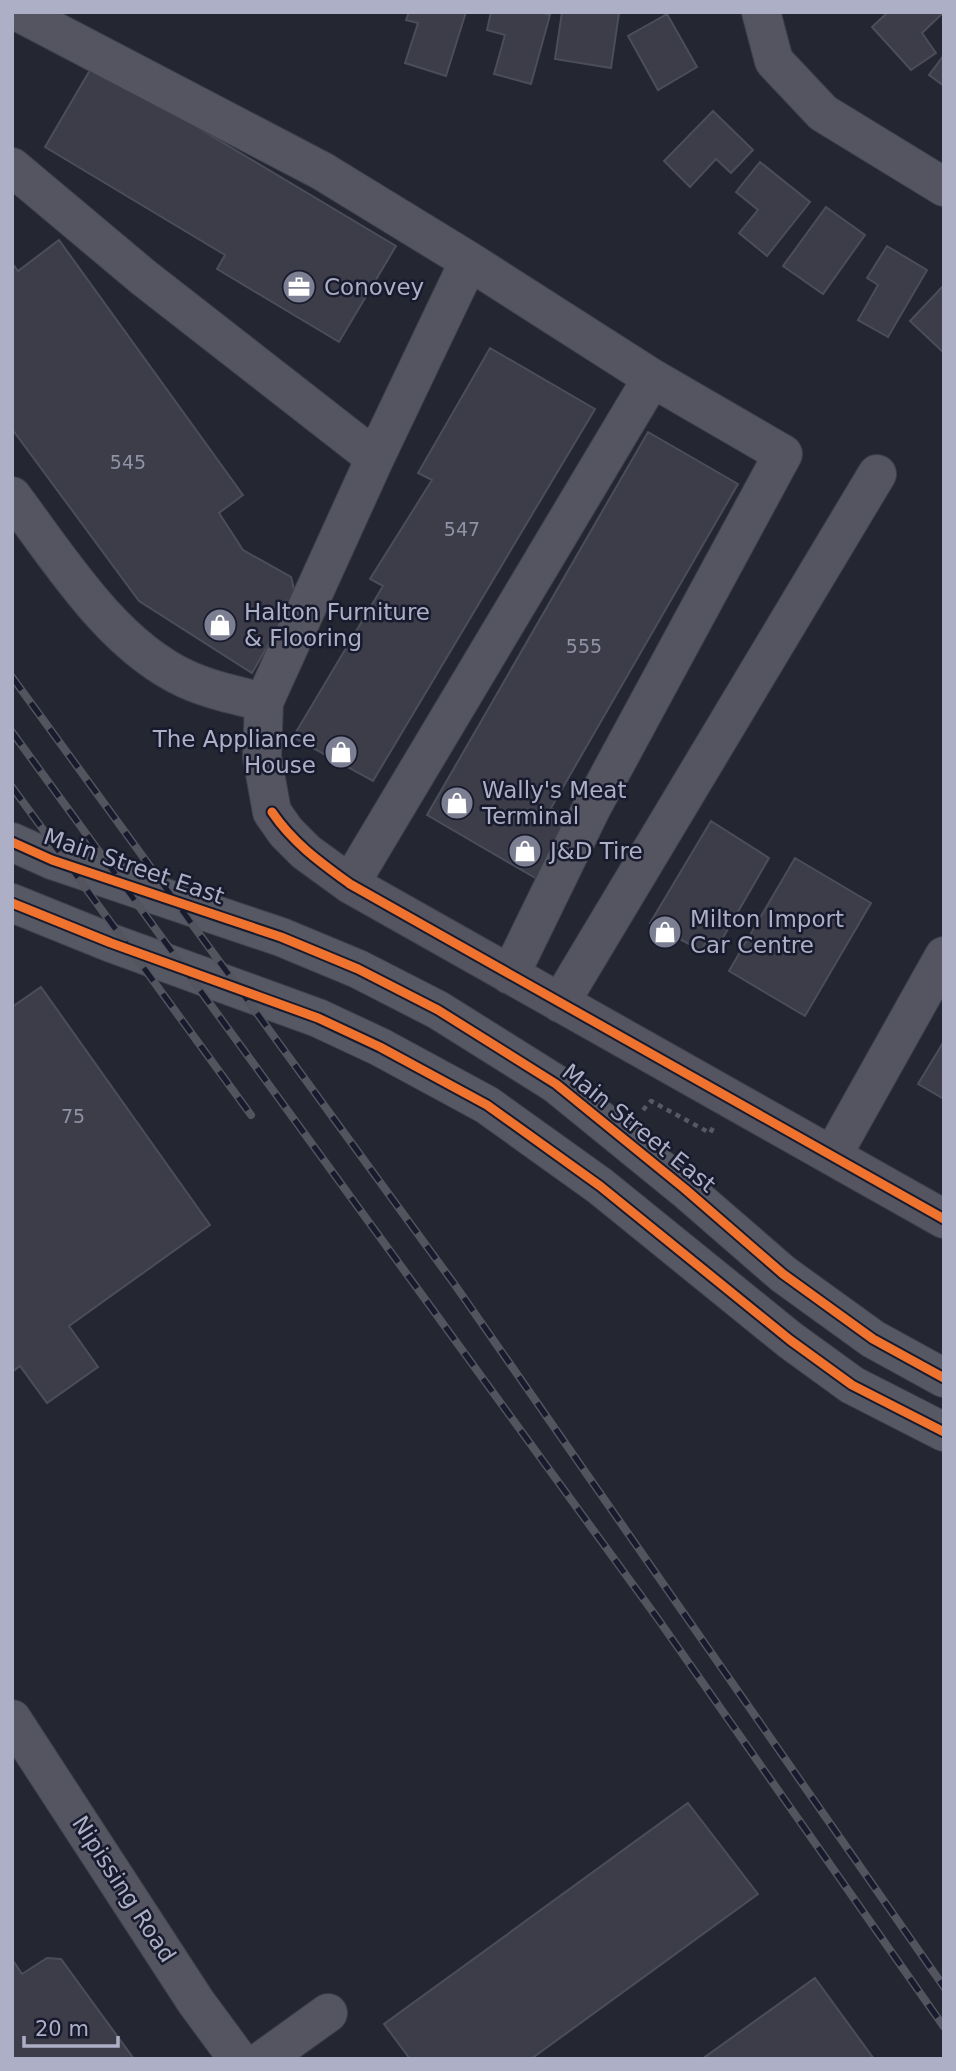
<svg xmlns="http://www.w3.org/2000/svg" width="956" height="2071" font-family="'DejaVu Sans',sans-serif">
<rect width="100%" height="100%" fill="#242632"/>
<path fill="#3c3d48" stroke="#4b4e5a" stroke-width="2" d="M409,12h57l-20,64 -41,-13 13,-40 -12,-3z
M491,12h50l9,3 -19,69 -37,-10 11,-39 -18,-5z
M562,12l57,1 -8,55 -56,-9z
M888,12h56l-22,21 14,20 -25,17 -39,-43z
M667,14l30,53 -39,23 -30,-54z
M944,55v31l-15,-11z
M93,65l303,181 -57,96 -122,-73 8,-14 -180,-108z
M713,111l40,39 -22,23 -15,-14 -26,28 -26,-26z
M760,162l50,40 -43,54 -28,-23 19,-23 -22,-18z
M826,207l39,28 -42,59 -40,-28z
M59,240l184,255 -24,18 24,37 48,27 5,20 -44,76 -113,-72 -127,-172v-166l6,8z
M887,246l40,24 -39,67 -30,-17 20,-35 -11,-7z
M944,285v68l-34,-32z
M490,348l105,61 -222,372 -80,-44 90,-151 -13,-7 62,-99 -14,-7z
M648,432l90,52 -187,324 20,11 -34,60 -110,-64z
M711,821l58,37 -52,90 -12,-5 -3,8 -52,-28z
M795,858l76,45 -66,113 -76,-45z
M41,987l169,238 -141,101 29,41 -51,36 -27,-37 -8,6v-365z
M944,1041v58l-26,-15z
M688,1803l70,91 -227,165h-121l-26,-35z
M47,1958l14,1 73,100h-122v-100l10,15z
M815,1978l59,81h-172z"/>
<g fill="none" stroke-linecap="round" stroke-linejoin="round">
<defs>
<path id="minor" d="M18,12l304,159 147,90
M761,12l13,49 49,52 121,74
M12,167l131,110 232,181
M652,378l-183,-117 -94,197 -111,244 -2,55 10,55 14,20 20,20 44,32 594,335
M12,496c48,64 100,149 174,183 24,11 52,17 78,23
M350,884l302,-506 131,76 -192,355 -81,166
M560,1003l317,-529
M832,1156l112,-200
M12,1719l184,283 42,57
M264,2059l64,-46"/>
<path id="major" d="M12,842l40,18 229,77 77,32 80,41 118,74 129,105 98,85 90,65 71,39
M12,903l99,40 207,75 62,29 107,58 113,81 190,154 62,45 92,47"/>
</defs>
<use href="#minor" stroke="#3e4049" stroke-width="40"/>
<use href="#major" stroke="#3e414c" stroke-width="40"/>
<path stroke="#565963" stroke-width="4.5" stroke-dasharray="5 5" stroke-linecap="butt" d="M643,1110l8,-9 59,32 4,-7"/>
<use href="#minor" stroke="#545560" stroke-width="38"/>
<use href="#major" stroke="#565863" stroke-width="38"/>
<defs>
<path id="rail" d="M12,677l443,608 489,702
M12,732l646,887 286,408
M12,787l239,328"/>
</defs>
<use href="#rail" stroke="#53545e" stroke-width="8"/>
<use href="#rail" stroke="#181a2d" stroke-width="5" stroke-dasharray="16" stroke-linecap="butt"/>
<defs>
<path id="cycleway" d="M272,812c21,31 48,50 78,72l594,335
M12,842l40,18 229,77 77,32 80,41 118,74 129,105 98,85 90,65 71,39
M12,903l99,40 207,75 62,29 107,58 113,81 190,154 62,45 92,47"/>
</defs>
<use href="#cycleway" stroke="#181a2d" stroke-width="13"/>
<use href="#cycleway" stroke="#ef722f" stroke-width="9"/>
</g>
<defs>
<symbol id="office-disc" viewBox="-11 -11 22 22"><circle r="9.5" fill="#7c7f92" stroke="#181a2d"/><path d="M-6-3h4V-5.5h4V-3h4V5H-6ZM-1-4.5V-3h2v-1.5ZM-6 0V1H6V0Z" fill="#fff"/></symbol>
<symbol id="shop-disc" viewBox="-11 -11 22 22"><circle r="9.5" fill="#7c7f92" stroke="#181a2d"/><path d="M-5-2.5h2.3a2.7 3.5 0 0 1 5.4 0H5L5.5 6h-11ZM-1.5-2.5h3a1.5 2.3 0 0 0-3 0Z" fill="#fff"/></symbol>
</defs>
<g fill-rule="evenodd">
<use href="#office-disc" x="280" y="268" width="38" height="38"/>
<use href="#shop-disc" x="201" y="606" width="38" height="38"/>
<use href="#shop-disc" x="322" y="733" width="38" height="38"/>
<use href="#shop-disc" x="438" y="784" width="38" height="38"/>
<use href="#shop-disc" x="506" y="832" width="38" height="38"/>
<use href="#shop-disc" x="646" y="913" width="38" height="38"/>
</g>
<g text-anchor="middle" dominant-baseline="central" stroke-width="5" stroke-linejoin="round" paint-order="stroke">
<g font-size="19" fill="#9092a6">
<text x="128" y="462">545</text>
<text x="462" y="529">547</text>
<text x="584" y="646">555</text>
<text x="73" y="1116">75</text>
</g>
<g font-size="23" fill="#acafc5" stroke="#181a2d" text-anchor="start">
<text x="324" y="287">Conovey</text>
<text x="244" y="612">Halton Furniture<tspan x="244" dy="26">&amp; Flooring</tspan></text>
<text x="316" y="739" text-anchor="end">The Appliance<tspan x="316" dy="26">House</tspan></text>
<text x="482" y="790">Wally's Meat<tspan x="482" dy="26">Terminal</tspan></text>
<text x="550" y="851">J&amp;D Tire</text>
<text x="690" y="919">Milton Import<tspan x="690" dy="26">Car Centre</tspan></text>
</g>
<g font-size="23" fill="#acafc5" stroke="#181a2d">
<text transform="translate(134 866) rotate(19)">Main Street East</text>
<text transform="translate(639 1128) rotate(39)">Main Street East</text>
<text transform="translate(124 1889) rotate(57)">Nipissing Road</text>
</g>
</g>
<rect width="956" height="2071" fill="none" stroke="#acafc5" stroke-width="28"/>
<path d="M24 2036v10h94v-10" fill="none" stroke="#acafc5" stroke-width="3.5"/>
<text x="35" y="2036" font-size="21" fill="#acafc5" stroke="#181a2d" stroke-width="5" paint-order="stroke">20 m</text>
</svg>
